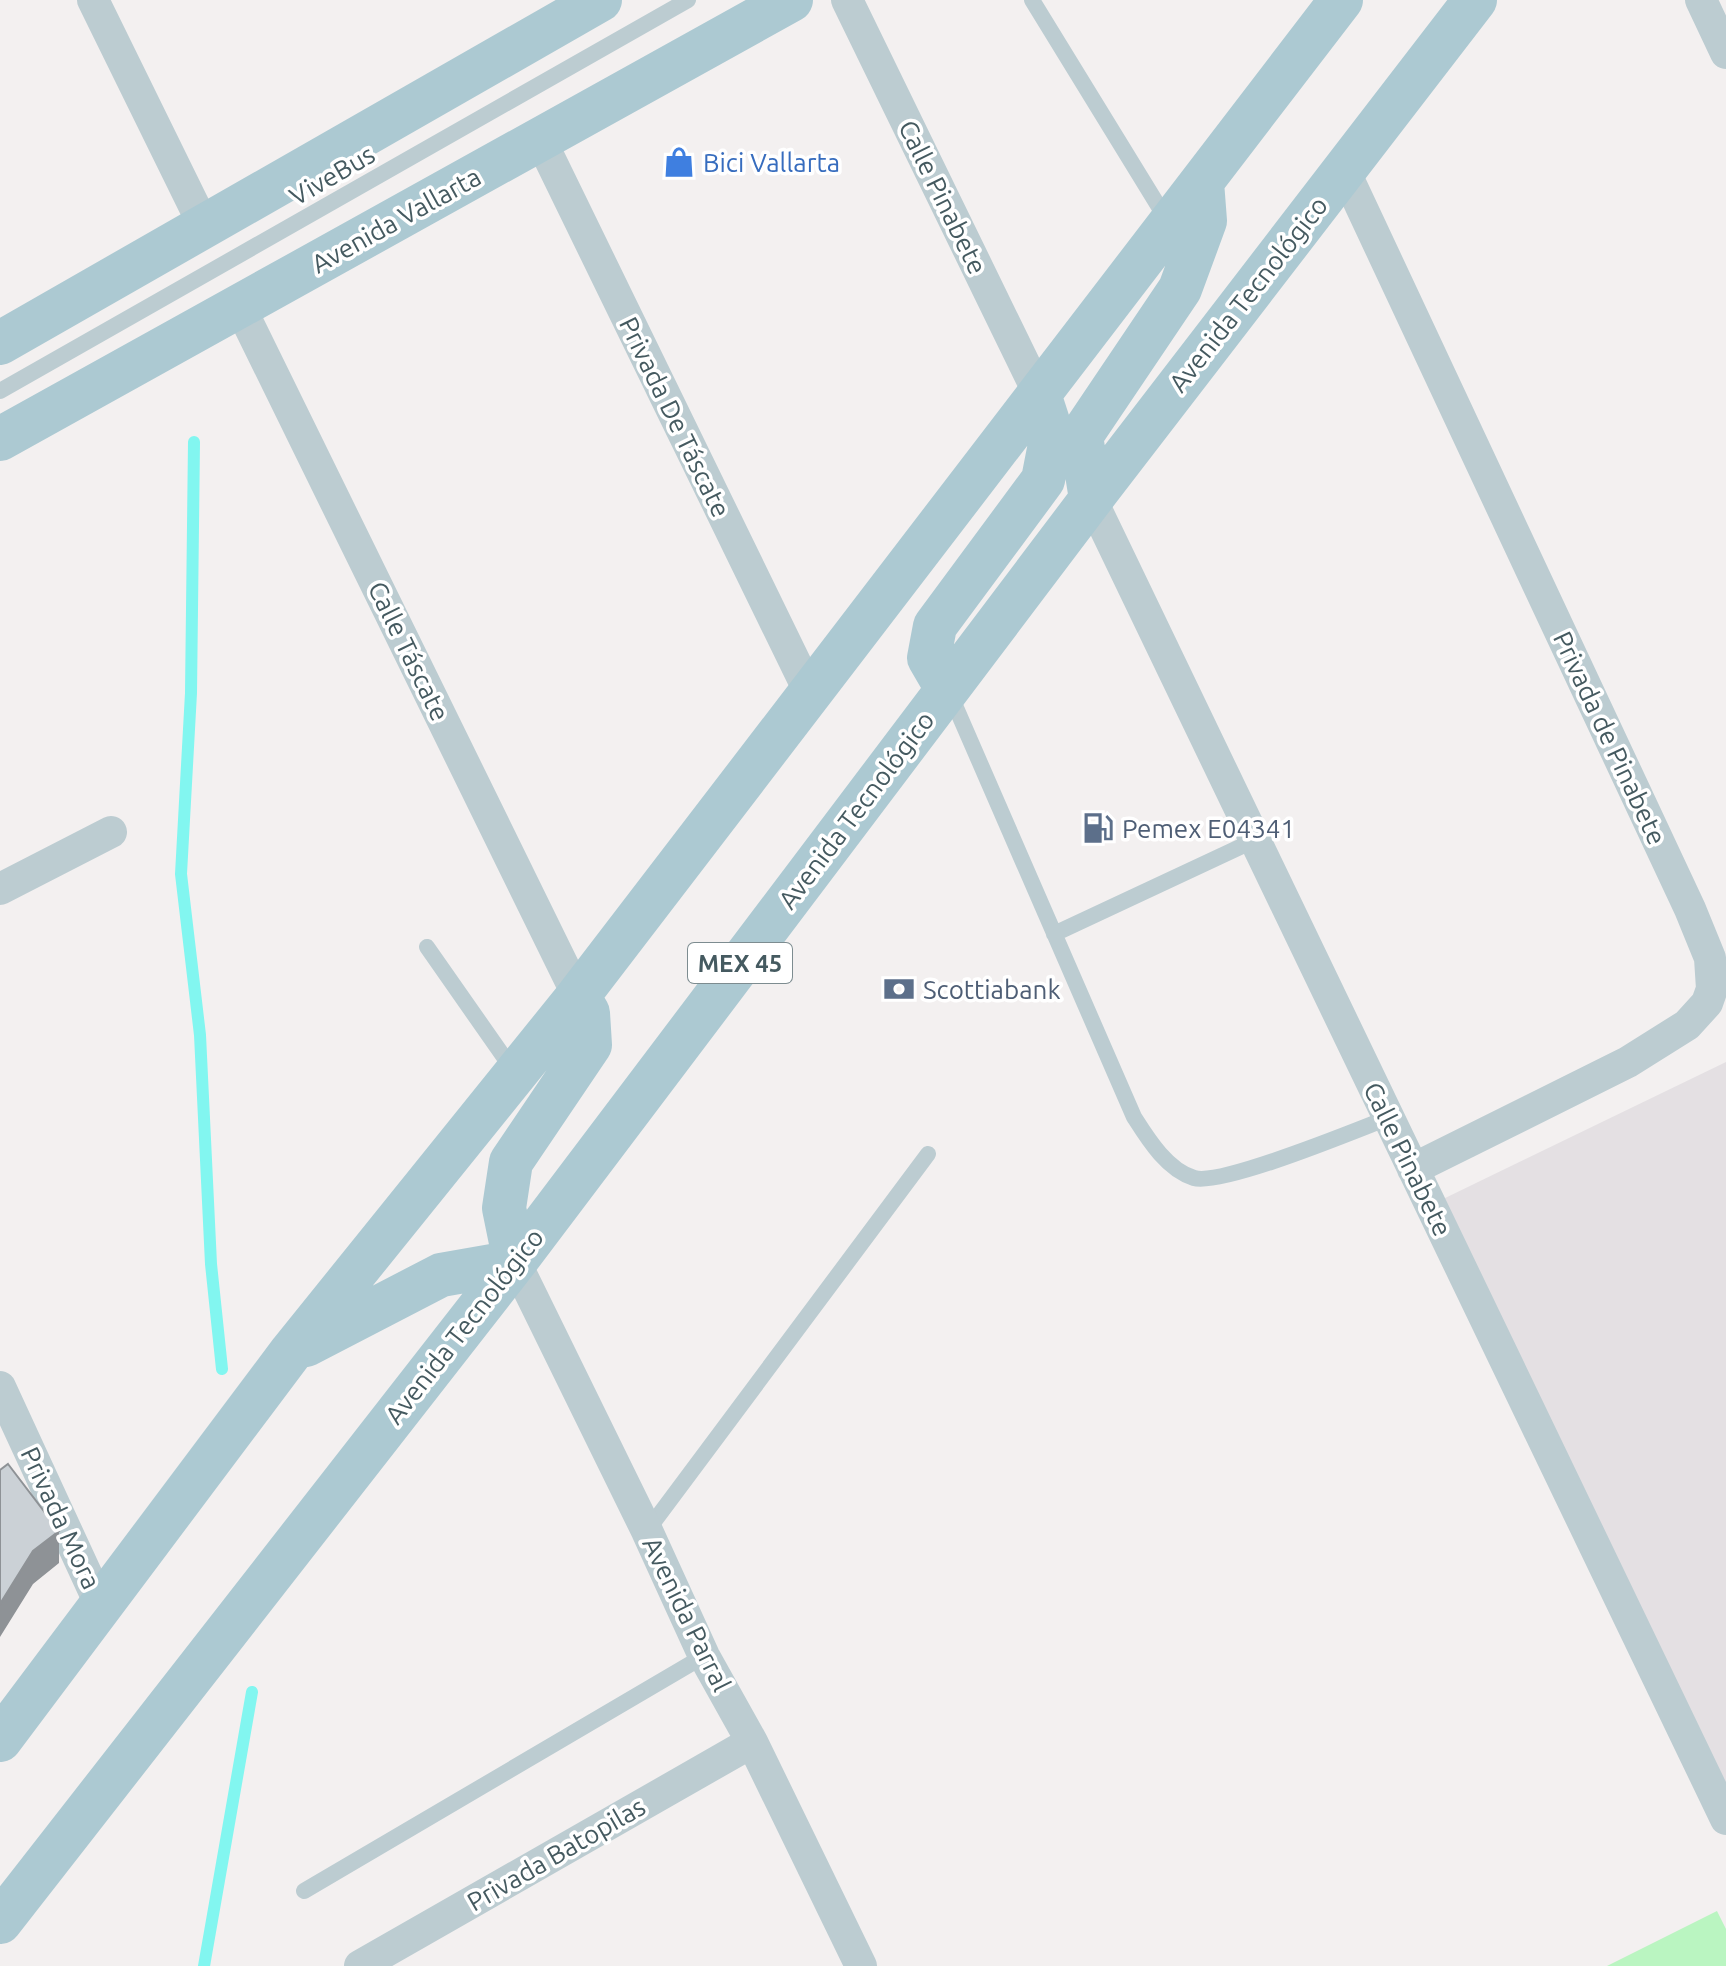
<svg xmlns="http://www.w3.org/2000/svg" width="1726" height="1966" font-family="Ubuntu,sans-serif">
<rect width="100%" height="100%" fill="#f3f0f0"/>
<path fill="#e4e0e3" d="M1726,1062v723l-285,-585z"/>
<path fill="#baf5c1" d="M1717,1911l9,18v37h-119z"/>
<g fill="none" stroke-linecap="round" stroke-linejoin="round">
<path stroke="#82f6f0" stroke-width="12" d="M194,442l-3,251 -10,181 19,161 11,229 11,105
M204,1966l48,-274"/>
<path stroke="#bcccd1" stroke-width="16" d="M1032,0l135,220
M0,391l688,-391
M950,694l184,423c14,22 33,53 60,61 28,8 160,-47 194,-60
M1054,934l201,-94
M427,947l86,123
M647,1531l281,-377
M304,1891l400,-235"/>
<path stroke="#bcccd1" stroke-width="32" d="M93,0l111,226
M847,0l192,394
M1701,0l25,53
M541,141l269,552
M1344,170l346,739 20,49 2,31 -5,14 -20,22 -59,37 -215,107
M240,307l338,689
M1091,499l635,1320
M0,889l111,-57
M515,1262l132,269 57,125 48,86 109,224
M0,1387l101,219
M360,1966l392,-224"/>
<path stroke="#acc9d2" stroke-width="44" d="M0,343l600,-343
M0,439l791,-439
M1091,499l-10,-63 99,-147 25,-68 -3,-39
M947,689l-18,-31 6,-32 108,-146 9,-46 -13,-40
M306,1345l135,-70 74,-13 -11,-54 7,-46 79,-117 -2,-32 -10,-17
M0,1740l291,-388 287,-356 763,-996
M0,1922l515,-660 583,-772 377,-490"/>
</g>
<path fill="#8e9296" d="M59,1531v32l-26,21 -33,53v-33l33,-53z"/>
<path fill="#cbd1d6" stroke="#8e9296" stroke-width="2" d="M8,1464l51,67 -26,20 -33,53v-134z"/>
<defs>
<symbol id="shop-bare" viewBox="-9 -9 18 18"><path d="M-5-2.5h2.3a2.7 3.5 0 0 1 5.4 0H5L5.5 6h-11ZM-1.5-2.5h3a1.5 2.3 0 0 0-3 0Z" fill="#3f7fe0" stroke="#fff" stroke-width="2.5" paint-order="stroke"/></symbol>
<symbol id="fuel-bare" viewBox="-9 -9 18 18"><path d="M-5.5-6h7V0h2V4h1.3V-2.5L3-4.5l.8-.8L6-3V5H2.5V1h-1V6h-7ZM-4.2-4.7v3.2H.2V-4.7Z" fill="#5c6f8a" stroke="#fff" stroke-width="2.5" paint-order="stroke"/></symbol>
<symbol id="bank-bare" viewBox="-9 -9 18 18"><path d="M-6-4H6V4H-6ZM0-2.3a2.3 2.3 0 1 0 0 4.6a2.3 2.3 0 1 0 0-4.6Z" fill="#5c6f8a" stroke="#fff" stroke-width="2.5" paint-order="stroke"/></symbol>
</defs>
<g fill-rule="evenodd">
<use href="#shop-bare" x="657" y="140" width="44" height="44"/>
<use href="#fuel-bare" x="1076" y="806" width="44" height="44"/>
<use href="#bank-bare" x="877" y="967" width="44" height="44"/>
</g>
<g text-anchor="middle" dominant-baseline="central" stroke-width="7" stroke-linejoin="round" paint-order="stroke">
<rect fill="#fff" stroke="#7d8c90" stroke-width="2" x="688" y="943" width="104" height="40" rx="6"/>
<g font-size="24" font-weight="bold" fill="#455a60">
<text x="740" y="963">MEX 45</text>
</g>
<g font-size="26" fill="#366cbe" stroke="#fff" text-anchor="start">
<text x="703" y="162">Bici Vallarta</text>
</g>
<g font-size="26" fill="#455a60" stroke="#fff">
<text transform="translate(332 175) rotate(-30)">ViveBus</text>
<text transform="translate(943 197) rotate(64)">Calle Pinabete</text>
<text transform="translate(396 220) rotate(-29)">Avenida Vallarta</text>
<text transform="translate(1248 294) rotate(-52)">Avenida Tecnológico</text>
<text transform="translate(675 417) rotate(64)">Privada De Táscate</text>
<text transform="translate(409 651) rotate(64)">Calle Táscate</text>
<text transform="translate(1610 738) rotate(65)">Privada de Pinabete</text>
<text transform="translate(856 810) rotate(-53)">Avenida Tecnológico</text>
<text transform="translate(1408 1159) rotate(64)">Calle Pinabete</text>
<text transform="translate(464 1326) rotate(-52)">Avenida Tecnológico</text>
<text transform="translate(61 1518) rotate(65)">Privada Mora</text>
<text transform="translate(687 1614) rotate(64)">Avenida Parral</text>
<text transform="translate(556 1854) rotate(-30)">Privada Batopilas</text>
</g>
<g font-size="26" fill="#4e5e75" stroke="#fff" text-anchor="start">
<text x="1122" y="828">Pemex E04341</text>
<text x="923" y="989">Scottiabank</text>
</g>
</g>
</svg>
